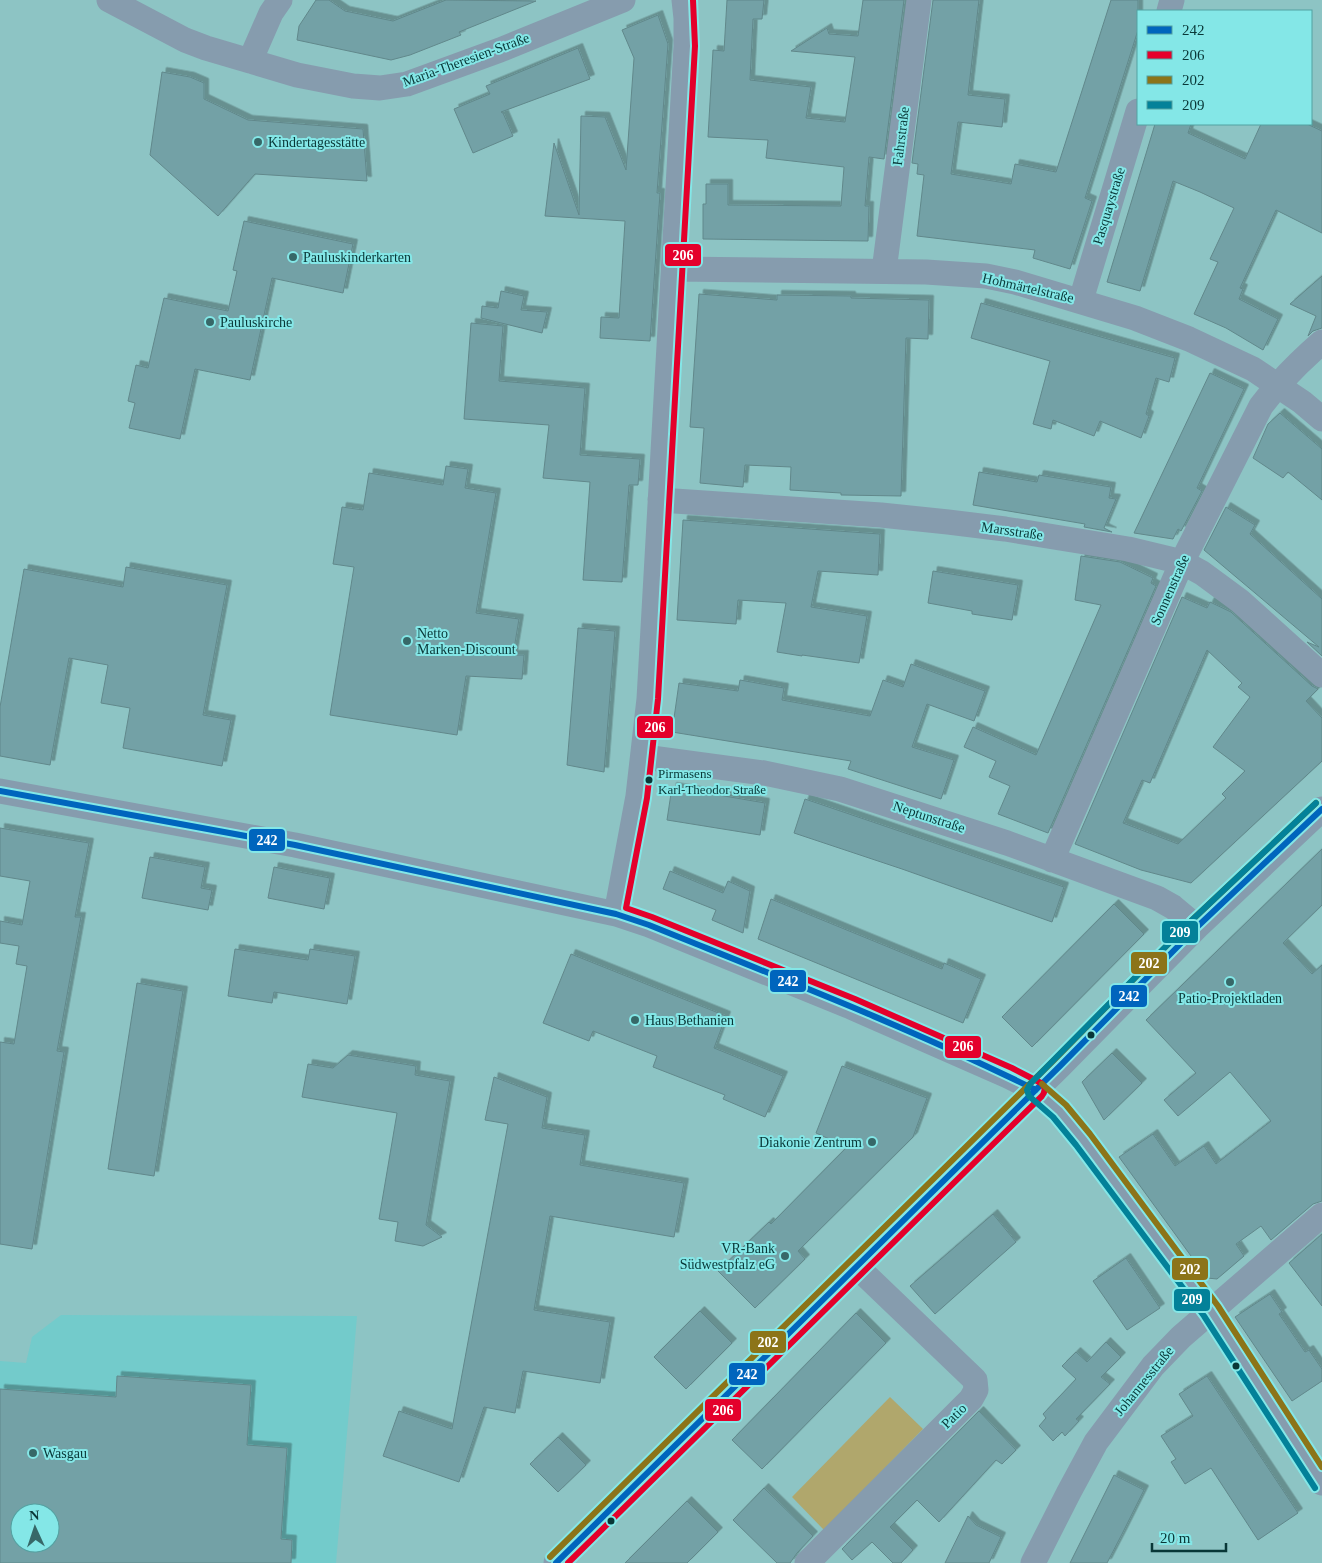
<svg xmlns="http://www.w3.org/2000/svg" width="1322" height="1563" font-family="'Times New Roman',serif">
<defs>
<filter id="shadow"><feDropShadow dx="4.5" dy="-4.5" stdDeviation="0" flood-color="#0004"/></filter>
</defs>
<rect width="100%" height="100%" fill="#8dc4c4"/>
<path fill="#73cbcb" fill-rule="evenodd" d="M61,1315l296,1 -21,247h-336v-202l26,2 6,-26zM20,1513h30v30h-30z"/>
<path fill="#b0a76c" d="M890,1397l33,32 -99,101 -32,-33z"/>
<path fill="#73a1a6" stroke="#61888b" fill-rule="evenodd" filter="url(#shadow)" d="M316,0h13l16,11 48,10 53,-21 90,1 -77,31 2,3 -51,20 -19,5 -94,-20 2,-14z
M727,0h37l-2,19h-9l-3,61 61,7 -5,31 39,4 10,-65 -64,-6 36,-23 2,6 29,2 5,-36h41l-20,159 -15,-2 -4,49h4l-1,35 -165,-2v-35h3v-20h22v21l113,1 3,-39 -78,-9 2,-18 -60,-3 5,-87 11,1z
M933,0h46l-11,95 37,4 -3,28 -44,-5 -7,52 60,10 4,-20 41,8 55,-172h27v30l-53,168 7,3 -22,68 -37,-11 2,-8 -118,-14 7,-61 -7,-1 1,-10 -6,-1z
M658,15l10,29 -11,149h3l-10,148 -50,-3 1,-21 18,1 6,-97 -80,-5 9,-73 25,72 2,-99 24,1 21,53 8,-112 -12,-28z
M578,48l12,31 -89,33 2,1 10,23 -40,17 -19,-44 36,-15 -4,-8z
M162,72l28,5 14,6v16l44,21 115,9 4,52 -112,-7 -37,42 -68,-61z
M1155,124h36l-3,9 57,26 16,-35h46l15,7v102l-46,-23 -36,78 3,1 -4,10 39,20 -15,31 -37,-22 -32,-14 24,-52 -8,-3 24,-51 -34,-16 -27,-11 -33,110 -33,-9z
M244,221l109,23 -10,49 -71,-15 -22,102 -55,-11 -15,70 -51,-11 6,-25 -7,-2 8,-36 12,3 16,-70 64,13 9,-40 -4,-1z
M1322,276v52l-9,3 -5,5 8,-20 -26,-12z
M501,291l23,5 -3,14 26,2 -5,21 -61,-15 1,-12 16,2z
M699,294l78,6v-5l74,1v2l78,2 -1,39 -22,-1 -5,158 -60,-1v-2l-51,-3 1,-23 -46,-2 -2,22 -43,-4 4,-55 -14,-1z
M981,303l194,55 -6,24 -13,-4 -10,36 3,2 -8,22 -41,-17 -6,15 -41,-16 -2,9 -18,-5 17,-63 -79,-23z
M471,323l32,3 -4,55 86,7 -5,67 60,4 -2,26h-9l-7,97 -39,-2 7,-98 -47,-4 6,-53 -85,-6z
M1210,373l34,16 -47,99 5,3 -21,40 -3,-2 -5,10 -39,-6z
M1280,413l42,36v51l-34,-28 -5,6 -30,-20 15,-34z
M446,466l22,3 -3,19 31,5 -20,120 43,6 -6,36h11l-2,24 -56,-3 -9,59 -127,-20 24,-148 -21,-3 9,-57 21,3 6,-37 74,12z
M979,472l58,10 2,-7 72,12 -2,11 7,1 -12,29 8,4 -28,-5 1,-3 -112,-19z
M1226,507l29,18 -5,9 72,65v57l-15,-14 12,5 -115,-97z
M683,520l197,14 -2,41 -60,-4 -7,36 56,9 -8,47 -57,-8v1l-25,-4 9,-49 -48,-3 -2,24 -59,-4z
M1081,556l39,6 33,16 -2,5 5,3 -108,247 -50,-19 12,-28 -21,-9 7,-16 -32,-14 9,-20 63,28 65,-150 -26,-5z
M126,567l101,18 -24,130 28,5 -9,46 -99,-18 7,-40 -29,-5 7,-38 -39,-7 -19,107 -50,-9v-49l24,-138 99,18z
M933,571l85,14 -6,35 -40,-6v-3l-44,-8z
M1182,597l25,11 3,-6 21,10 81,74 6,3 -12,12 16,17v43l-131,122 -50,-13 -66,-26zM1207,650l35,33 -4,4 12,10 -37,50 32,24 -23,23 4,4 -48,46 -55,-21 19,-43 8,3z
M578,628l37,3 -11,141 -37,-7z
M911,664l74,27 -11,30 -47,-17 -15,43 42,13 -13,39 -93,-30 3,-8 -179,-29 7,-49 59,8 2,-11 44,8 -2,12 88,16 13,-36 20,7z
M672,787l93,16 -5,32 -93,-15z
M805,799l259,88 -12,35 -150,-53 -108,-36z
M0,828l89,15 -14,74h6l-24,134 7,1 -32,197 -32,-5v-202l14,2 13,-78 -11,-2 3,-18 -19,-3v-22l22,4 8,-44 -30,-5z
M1322,849v56l-39,38 29,31 10,-9v236l-9,3 -42,36 -10,-14 -25,18 8,12 -27,23 -10,-1 -88,-121 34,-23 22,32 29,-20 12,18 55,-43 -41,-49 -52,44 -14,-16 32,-27 -50,-53z
M150,857l55,10 -4,21 11,2 -4,20 -66,-12z
M274,867l56,11 -6,31 -56,-11z
M670,871l53,22 5,-12 22,10 -7,42 -31,-13 4,-10 -53,-21z
M771,899l171,70 2,-6 37,16 -18,44 -205,-84z
M1114,904l30,30 -112,113 -30,-30z
M235,949l73,11 2,-11 45,7 -8,48 -73,-12 -2,11 -44,-7z
M571,954l155,62 -12,32 69,28 -18,41 -42,-18 2,-4 -72,-28 4,-11 -64,-25 -4,10 -46,-18z
M137,983l46,8 -29,185 -46,-7z
M1112,1053l30,30 -38,37 -22,-38z
M348,1055l68,11 -1,9 35,6 -24,144 16,12 -19,9 -28,-5 3,-19 -19,-3 18,-106 -95,-16 6,-33 25,4z
M842,1066l85,32 -14,39 -115,114 7,8 -50,49 -37,-37 51,-49 2,2 76,-77 -31,-14z
M494,1077l53,20 -5,31 43,7 -5,30 104,18 -10,54 -124,-21 -16,94 76,12 -10,61 -77,-12 -8,42 -31,-6 -25,75 -76,-26 16,-45 53,18 56,-305 -23,-4z
M993,1214l23,28 -81,72 -25,-28z
M1322,1234v72l-33,-43z
M1126,1258l34,50 -33,22 -34,-49z
M1270,1294l12,18 -3,2 26,38 4,-2 13,19v12l-30,20 -57,-84z
M700,1311l32,32 -46,46 -32,-32z
M856,1313l30,30 -124,126 -30,-29z
M1106,1342l15,15 -20,20 9,7 -34,35 3,2 -14,15 -3,-4 -9,9 -14,-15 7,-8 -3,-4 33,-35 -14,-13 14,-14 11,10z
M117,1376l134,9 -4,60 40,3 -6,91 11,1 -1,23h-291v-174l116,8zM20,1513h30v30h-30z
M1207,1376l91,137 -40,27 -47,-72 -26,16 -14,-22 5,-3 -15,-23 32,-20 -14,-22z
M979,1411l37,39 -14,14 -6,-4 -57,62 -22,-22 -27,27 23,23 -12,13h-8l-21,-21 -20,18 -10,-11z
M558,1437l28,28 -28,27 -28,-28z
M1114,1475l30,15 -22,44 -15,29h-37z
M764,1488l49,48 -16,17 -7,10h-13l-44,-43z
M687,1501l31,31 -31,31h-62z
M968,1516l8,9 25,12 -12,26h-44z"/>
<g fill="none" stroke-linecap="round" stroke-linejoin="round">
<path stroke="#869cae" stroke-width="25" d="M109,0l76,40 21,8 91,27 56,11 27,2 27,-4 93,-34 123,-50
M1169,11l3,-11
M250,61l21,-48 9,-13
M674,269l252,3 60,4 29,6 120,36 54,21 64,30 49,33 20,17
M884,271l35,-271
M1081,300l57,-189
M660,500l221,15 67,7 57,7 123,20 54,13 20,11 38,28 82,74
M644,757l120,16 76,16 167,54 150,55 16,9 24,20
M0,791l295,54 321,69 33,11 202,82 157,69 28,14 23,21 24,29 128,171 111,172
M1052,860l130,-298 79,-156c18,-24 38,-44 61,-64
M616,914l22,-118 11,-97 37,-653v-28l-2,-18
M556,1563l504,-497 137,-139 125,-118
M807,1563l164,-164 5,-9 -1,-10 -119,-114
M1033,1563l36,-71 27,-50 57,-76 28,-29 141,-122"/>
<defs>
<path id="bus-1" d="M0,791l295,54 321,69 33,11c129,52 262,103 387,165
M556,1563l504,-497 137,-139 125,-118"/>
<path id="bus-2" d="M568,1563l474,-467c4,-5 3,-10 -1,-13l-29,-15 -157,-69 -203,-82 -26,-9 21,-110 11,-99 37,-653 -2,-46"/>
<path id="bus-3" d="M1042,1084l24,21 24,29 128,172 104,161
M550,1557l504,-497 137,-139 125,-118"/>
<path id="bus-4" d="M1315,1488l-111,-172 -128,-171 -23,-28 -24,-21 -2,-6 3,-6 161,-163 125,-118"/>
</defs>
<use href="#bus-1" stroke="#84e7e7" stroke-width="10"/>
<use href="#bus-2" stroke="#84e7e7" stroke-width="10"/>
<use href="#bus-3" stroke="#84e7e7" stroke-width="10"/>
<use href="#bus-4" stroke="#84e7e7" stroke-width="10"/>
<use href="#bus-1" stroke="#0065bd" stroke-width="6"/>
<use href="#bus-2" stroke="#e4002b" stroke-width="6"/>
<use href="#bus-3" stroke="#8c7419" stroke-width="6"/>
<use href="#bus-4" stroke="#038199" stroke-width="6"/>
</g>
<g fill="#376868" stroke="#84e7e7" stroke-width="2">
<circle cx="258" cy="142" r="5"/>
<circle cx="293" cy="257" r="5"/>
<circle cx="210" cy="322" r="5"/>
<circle cx="407" cy="641" r="5"/>
<circle cx="1230" cy="982" r="5"/>
<circle cx="635" cy="1020" r="5"/>
<circle cx="872" cy="1142" r="5"/>
<circle cx="785" cy="1256" r="5"/>
<circle cx="33" cy="1453" r="5"/>
</g>
<g fill="#093737" stroke="#84e7e7" stroke-width="2">
<circle cx="649" cy="780" r="4.5"/>
<circle cx="1091" cy="1035" r="4.5"/>
<circle cx="1236" cy="1366" r="4.5"/>
<circle cx="611" cy="1521" r="4.5"/>
</g>
<g text-anchor="middle" dominant-baseline="central" stroke-width="4" stroke-linejoin="round" paint-order="stroke">
<g font-size="13" fill="#093737" stroke="#84e7e7" text-anchor="start">
<text x="658" y="773">Pirmasens<tspan x="658" dy="16">Karl-Theodor Straße</tspan></text>
</g>
<g font-size="14" fill="#093737" stroke="#84e7e7">
<text transform="translate(466 60) rotate(-20)">Maria-Theresien-Straße</text>
<text transform="translate(901 136) rotate(-83)">Fahrstraße</text>
<text transform="translate(1109 206) rotate(-73)">Pasquaystraße</text>
<text transform="translate(1028 288) rotate(13)">Hohmärtelstraße</text>
<text transform="translate(1012 531) rotate(8)">Marsstraße</text>
<text transform="translate(1170 590) rotate(-66)">Sonnenstraße</text>
<text transform="translate(929 817) rotate(18)">Neptunstraße</text>
<text transform="translate(1144 1381) rotate(-51)">Johannesstraße</text>
<text transform="translate(954 1416) rotate(-45)">Patio</text>
</g>
<g font-size="14" fill="#093737" stroke="#84e7e7" text-anchor="start">
<text x="268" y="142">Kindertagesstätte</text>
<text x="303" y="257">Pauluskinderkarten</text>
<text x="220" y="322">Pauluskirche</text>
<text x="417" y="633">Netto<tspan x="417" dy="16">Marken-Discount</tspan></text>
<text x="1230" y="998" text-anchor="middle">Patio-Projektladen</text>
<text x="645" y="1020">Haus Bethanien</text>
<text x="862" y="1142" text-anchor="end">Diakonie Zentrum</text>
<text x="775" y="1248" text-anchor="end">VR-Bank<tspan x="775" dy="16">Südwestpfalz eG</tspan></text>
<text x="43" y="1453">Wasgau</text>
</g>
</g>
<g stroke="#84e7e7" stroke-width="2">
<rect x="664" y="243" width="38" height="24" rx="5" fill="#e4002b"/>
<rect x="636" y="715" width="38" height="24" rx="5" fill="#e4002b"/>
<rect x="248" y="828" width="38" height="24" rx="5" fill="#0065bd"/>
<rect x="1161" y="920" width="38" height="24" rx="5" fill="#038199"/>
<rect x="1130" y="951" width="38" height="24" rx="5" fill="#8c7419"/>
<rect x="769" y="969" width="38" height="24" rx="5" fill="#0065bd"/>
<rect x="1110" y="984" width="38" height="24" rx="5" fill="#0065bd"/>
<rect x="944" y="1035" width="38" height="24" rx="5" fill="#e4002b"/>
<rect x="1171" y="1257" width="38" height="24" rx="5" fill="#8c7419"/>
<rect x="1173" y="1288" width="38" height="24" rx="5" fill="#038199"/>
<rect x="749" y="1330" width="38" height="24" rx="5" fill="#8c7419"/>
<rect x="728" y="1362" width="38" height="24" rx="5" fill="#0065bd"/>
<rect x="704" y="1398" width="38" height="24" rx="5" fill="#e4002b"/>
</g>
<g font-size="14" text-anchor="middle" font-weight="bold" fill="#fff">
<text x="683" y="260">206</text>
<text x="655" y="732">206</text>
<text x="267" y="845">242</text>
<text x="1180" y="937">209</text>
<text x="1149" y="968">202</text>
<text x="788" y="986">242</text>
<text x="1129" y="1001">242</text>
<text x="963" y="1051">206</text>
<text x="1190" y="1274">202</text>
<text x="1192" y="1304">209</text>
<text x="768" y="1347">202</text>
<text x="747" y="1379">242</text>
<text x="723" y="1415">206</text>
</g>
<rect x="1137" y="10" width="175" height="115" fill="#84e7e7" stroke="#53a1a1"/>
<rect x="1147" y="26" width="25" height="8" fill="#0065bd" stroke="#53a1a1"/>
<text x="1182" y="35" font-size="15" fill="#093737">242</text>
<rect x="1147" y="51" width="25" height="8" fill="#e4002b" stroke="#53a1a1"/>
<text x="1182" y="60" font-size="15" fill="#093737">206</text>
<rect x="1147" y="76" width="25" height="8" fill="#8c7419" stroke="#53a1a1"/>
<text x="1182" y="85" font-size="15" fill="#093737">202</text>
<rect x="1147" y="101" width="25" height="8" fill="#038199" stroke="#53a1a1"/>
<text x="1182" y="110" font-size="15" fill="#093737">209</text>
<g transform="translate(35 1528) rotate(357)"><circle r="24" fill="#84e7e7" stroke="#53a1a1"/>
<path d="M0-4L9 19L0 12L-9 19Z" fill="#376868"/>
<text y="-8" font-size="14" font-weight="bold" text-anchor="middle" fill="#093737">N</text>
</g>
<path d="M1152 1543v8h74v-8" fill="none" stroke="#093737" stroke-width="2.5"/>
<text x="1160" y="1543" font-size="15" fill="#093737" stroke="#84e7e7" stroke-width="4" paint-order="stroke">20 m</text>
</svg>
